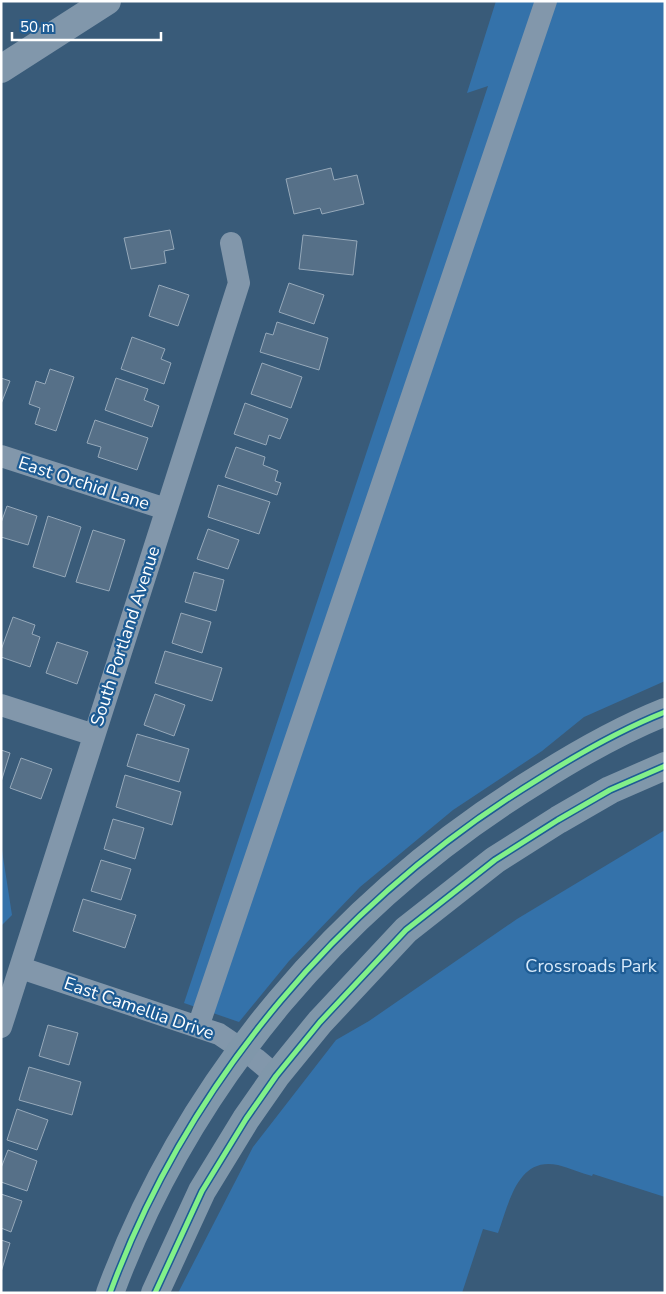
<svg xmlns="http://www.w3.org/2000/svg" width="666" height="1294" font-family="'Nunito Sans',sans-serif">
<rect width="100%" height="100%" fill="#395b79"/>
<path fill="#3472aa" d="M496,1h169v680l-81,36 -42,34 -89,59 -93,77 -71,74 -50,61 -55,-19 304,-917 -21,7z
M665,830v367l-72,-23 -1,2c-11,-3 -23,-8 -34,-11 -41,-9 -49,39 -60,68l-15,-4 -21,64h-284l75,-146 83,-107 33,-19 148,-102z
M1,844l11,71 -11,11z"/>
<path fill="#567088" stroke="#96a9ba" d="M331,168l3,12 23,-5 7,29 -42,10 -2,-6 -26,6 -8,-35z
M170,230l4,19 -10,2 2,12 -35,6 -7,-31z
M303,235l54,6 -4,34 -54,-6z
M289,283l35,12 -10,29 -35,-12z
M159,285l30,10 -11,31 -29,-10z
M277,322l51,16 -9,32 -59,-18 6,-19 7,2z
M132,337l33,12 -4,10 10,4 -7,21 -43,-15z
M262,363l40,14 -11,31 -40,-14z
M50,369l24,8 -18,54 -21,-7 5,-16 -11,-4 7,-23 9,3z
M1,378l9,3 -9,23z
M116,378l32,11 -4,11 15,6 -7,21 -47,-17z
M245,403l43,16 -8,20 -11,-4 -3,10 -32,-11z
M95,420l53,18 -11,32 -39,-13 3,-10 -14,-4z
M236,447l29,10 -2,8 15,6 -3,10 6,2 -4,12 -52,-18z
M218,485l52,17 -11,32 -51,-17z
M7,506l30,10 -9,29 -27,-8v-14z
M48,516l33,11 -16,50 -32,-10z
M208,529l31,11 -11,29 -31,-10z
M93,530l32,10 -16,51 -33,-9z
M194,572l30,8 -8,31 -31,-9z
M181,613l30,9 -9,31 -30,-10z
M13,617l22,8 -3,9 8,3 -10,30 -29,-10v-7z
M57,642l31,10 -11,32 -31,-11z
M165,651l57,17 -10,33 -57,-18z
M155,694l30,11 -11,31 -30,-11z
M137,734l52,15 -10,33 -52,-16z
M1,750l9,3 -9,29z
M21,758l31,11 -11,30 -31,-11z
M125,775l56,17 -9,33 -56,-18z
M113,819l31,9 -9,31 -31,-10z
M101,860l30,9 -10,31 -30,-9z
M83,899l53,16 -11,33 -52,-17z
M48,1025l30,8 -9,32 -30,-9z
M29,1067l52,15 -9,33 -53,-15z
M17,1109l31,11 -11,30 -30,-10z
M8,1150l29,11 -10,30 -26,-9v-14z
M1,1194l21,7 -11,31 -10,-4z
M1,1240l9,3 -9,29z"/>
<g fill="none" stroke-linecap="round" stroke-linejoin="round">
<path stroke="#8297ab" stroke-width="22" d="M1,456l165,53
M1,705l93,30
M21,968l198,66 37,25 20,17
M1,1027l238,-744 -8,-40
M198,1027l348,-1026"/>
<path stroke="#8097aa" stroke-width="28" d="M110,1293c79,-214 233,-394 427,-513 41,-26 83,-50 128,-68
M155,1293l47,-102 44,-72 30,-43 44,-54 86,-92 89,-70 63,-40 52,-30 55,-24"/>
<path stroke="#8197ab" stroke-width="28" d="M1,69l106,-68"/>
<defs>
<path id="cycleway" d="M110,1293c79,-214 233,-394 427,-513 41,-26 83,-50 128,-68
M155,1293l47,-102 44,-72 30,-43 44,-54 86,-92 89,-70 63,-40 52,-30 55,-24"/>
</defs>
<use href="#cycleway" stroke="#1e5c94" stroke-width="8"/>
<use href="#cycleway" stroke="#82f089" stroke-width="5"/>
</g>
<g text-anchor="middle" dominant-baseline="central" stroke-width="4.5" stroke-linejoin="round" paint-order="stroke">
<g font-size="18" fill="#fff" stroke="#1e5c94">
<text transform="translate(84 483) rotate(18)">East Orchid Lane</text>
<text transform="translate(125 636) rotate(-72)">South Portland Avenue</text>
<text transform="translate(139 1008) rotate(19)">East Camellia Drive</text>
</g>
<g font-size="18" fill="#d8eafa" stroke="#1e5c94">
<text x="591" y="966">Crossroads Park</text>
</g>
</g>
<rect width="666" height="1294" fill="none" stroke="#ffffff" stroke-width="5"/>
<path d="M12 32v8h149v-8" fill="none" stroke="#ffffff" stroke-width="2.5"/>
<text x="20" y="32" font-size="15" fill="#ffffff" stroke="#1e5c94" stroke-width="4" paint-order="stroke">50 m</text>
</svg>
